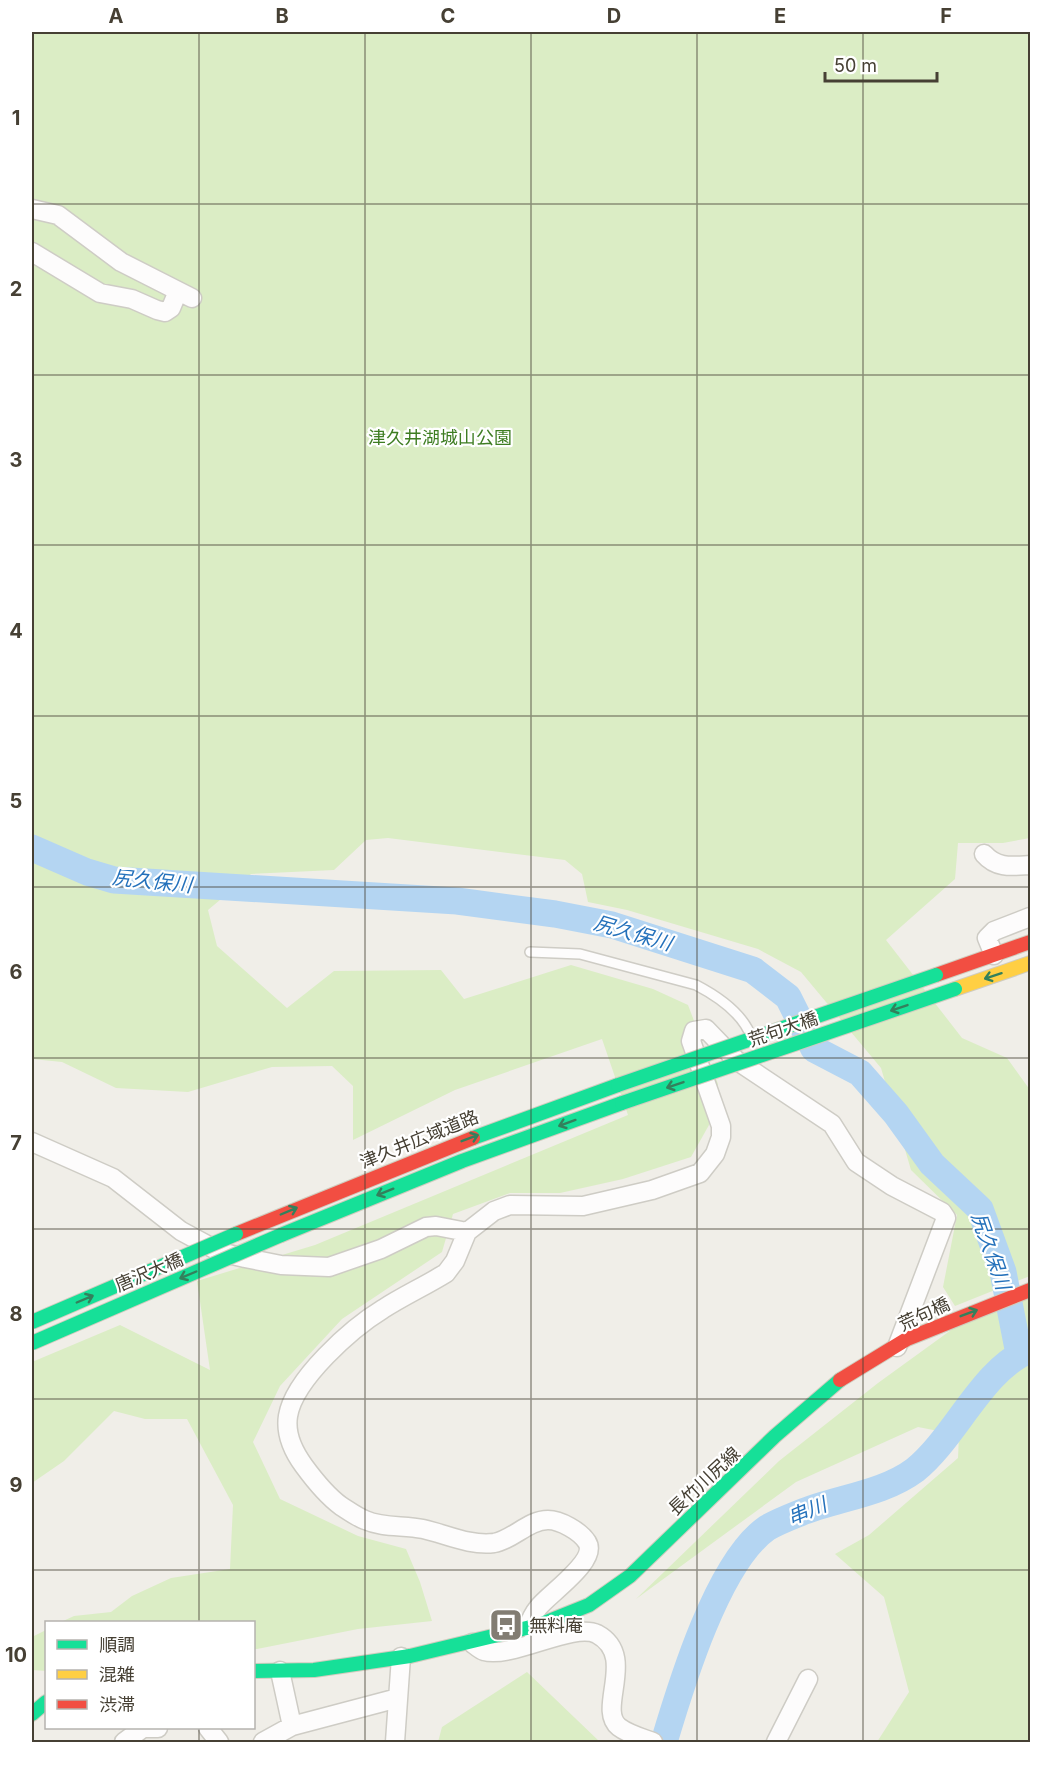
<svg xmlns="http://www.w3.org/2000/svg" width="1062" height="1774" font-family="Inter,'Noto Sans JP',sans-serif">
<rect width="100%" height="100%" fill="#f0eee8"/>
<path fill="#dbedc5" d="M32,32h998v806l-27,5h-45l-3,36 -69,61 76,98 45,20 23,32v186l-75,30 -12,-19 14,-72 -46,-45 -30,-102 -80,-96 -43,-23 -131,-39 -39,-8 -6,-28 -17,-14 -177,-22 -22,2 -32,30 -83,4 -43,36 9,36 70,62 47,-37 107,-1 23,29 107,-34 82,24 35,16 30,79 -9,41 -18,32 -68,22 -63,14h-50l-57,21 -11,38 -100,67 -62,67 -27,56 27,57 78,37 48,13 14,33 12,39 -74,8 -101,20h-3v-27h-193l13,-6 37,-4 21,-16 39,-18 59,-9 3,-64 -46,-86h-42l-31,-8 -50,50 -32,22v-121l88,-37 90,45 -13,-89 118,-36 313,-130 -26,-76 -147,51 -102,50v-54l-21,-20 -60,1 -84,25 -72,-4 -54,-26 -30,-3z
M1030,1295v447h-153l32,-50 -25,-95 -49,-43 34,-19 89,-77 1,-23 -41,-8 -122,55 -160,117 143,-138 99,-78 80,-58z
M46,1630v41l-14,-1v-33z
M527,1672l73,70h-162l4,-15z"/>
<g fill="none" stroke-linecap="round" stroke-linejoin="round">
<path stroke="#b4d5f2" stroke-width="27" d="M32,848l55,24 27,8 343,21 98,13 57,11 141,45 35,27 26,52 46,24 36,41 36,50 48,45 23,63 16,82
M664,1742c17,-57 54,-180 103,-214 10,-6 23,-11 33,-15 37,-15 83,-19 115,-43 41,-33 67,-101 115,-120"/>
<defs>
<path id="lane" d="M530,952l50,2 116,31c23,12 48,29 56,54"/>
<path id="street" d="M32,209l26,6 63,47 71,36
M32,252l68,41 32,6 25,11 8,2 6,-4 7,-17
M984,854c13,15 29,12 46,11
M994,955l-7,-17 7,-7 36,-14
M32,1142l81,36 68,53 39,21 25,6 36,7 48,2 52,-18 45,-22 10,-1 31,6 -12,29 -9,12c-21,13 -43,23 -63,36 -31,19 -89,70 -95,107 -3,19 5,35 16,50 11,15 22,29 37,40 8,5 16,11 24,14 18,8 39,5 58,9 23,5 46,17 71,14 19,-3 34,-23 54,-23 12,0 32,11 39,22 12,19 -40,53 -49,66 -5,6 -8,13 -10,20
M467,1232l27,-21 16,-6 73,1 69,-16 48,-17 15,-19 6,-17v-11l-30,-85 3,-10 12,-2 30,31 96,64 24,38 36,24 50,26 4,6 -49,129
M472,1643c3,2 8,7 12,8 28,8 89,-29 113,-17 41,22 -1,75 22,93 9,7 23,11 34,15
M280,1671l12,55
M208,1728l11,14
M124,1742l19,-14h15
M263,1742l29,-16 106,-28
M395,1742l6,-85
M776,1742l32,-63"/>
<path id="fast" d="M473,1138l145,-53
M281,1235l181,-74 160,-58
M254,1671l60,-1 96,-14 129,-31 50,-20 41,-29 145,-140 65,-56
M32,1714l14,-12"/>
<path id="slow" d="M955,989l75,-26"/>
<path id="jam" d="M936,975l94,-33
M236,1234l237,-96
M840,1380l67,-41 123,-49"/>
</defs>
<use href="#lane" stroke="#ceccc5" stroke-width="12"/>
<use href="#street" stroke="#ceccc5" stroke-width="21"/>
<use href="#fast" stroke="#d0ccbe" stroke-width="16"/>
<use href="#slow" stroke="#d0ccbe" stroke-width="16"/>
<use href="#jam" stroke="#d0ccbe" stroke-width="16"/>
<use href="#lane" stroke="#fdfcfc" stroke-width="9"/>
<use href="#street" stroke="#fdfcfc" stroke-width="18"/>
<use href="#fast" stroke="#16e098" stroke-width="14"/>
<use href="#slow" stroke="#ffcf43" stroke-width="14"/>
<use href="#jam" stroke="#f24e42" stroke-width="14"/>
<defs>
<path id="fast-bridge" d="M618,1085l318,-110
M622,1103l333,-114
M32,1322l204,-88
M32,1343l249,-108"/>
</defs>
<use href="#fast-bridge" stroke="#d0ccbe" stroke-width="16" stroke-linecap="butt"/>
<use href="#fast-bridge" stroke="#16e098" stroke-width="14"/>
</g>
<defs><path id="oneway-shaft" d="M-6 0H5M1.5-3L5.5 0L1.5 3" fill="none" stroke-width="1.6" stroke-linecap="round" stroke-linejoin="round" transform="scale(1.5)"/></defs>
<g stroke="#33805c">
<use href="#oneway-shaft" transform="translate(993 976) rotate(162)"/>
<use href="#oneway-shaft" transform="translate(899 1008) rotate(161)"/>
<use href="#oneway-shaft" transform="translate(675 1085) rotate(161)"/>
<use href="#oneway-shaft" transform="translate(567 1123) rotate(160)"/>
<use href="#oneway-shaft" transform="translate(470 1138) rotate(-21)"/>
<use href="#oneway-shaft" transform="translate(385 1192) rotate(158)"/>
<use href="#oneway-shaft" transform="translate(289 1211) rotate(-23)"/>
<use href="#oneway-shaft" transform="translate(188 1275) rotate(157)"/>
<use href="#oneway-shaft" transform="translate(85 1299) rotate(-23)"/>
<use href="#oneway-shaft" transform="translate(969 1313) rotate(-21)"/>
</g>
<path fill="none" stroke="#464034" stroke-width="1.5" stroke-opacity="0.55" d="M199,32v1590M365,32v1710M531,32v1710M697,32v1710M863,32v1710M32,204h998M32,375h998M32,545h998M32,716h998M32,887h998M32,1058h998M32,1229h998M32,1399h998M32,1570h998M199,1728v14"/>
<defs>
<symbol id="bus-square" viewBox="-11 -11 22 22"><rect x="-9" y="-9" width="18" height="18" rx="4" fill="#827d73" stroke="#fff"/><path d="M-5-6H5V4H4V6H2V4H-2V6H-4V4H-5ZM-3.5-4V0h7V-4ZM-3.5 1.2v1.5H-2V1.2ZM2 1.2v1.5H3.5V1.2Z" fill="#fff"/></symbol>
</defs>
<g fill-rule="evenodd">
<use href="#bus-square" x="487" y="1606" width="38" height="38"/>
</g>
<g text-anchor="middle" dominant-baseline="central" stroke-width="4.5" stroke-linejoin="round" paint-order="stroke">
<g font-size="18" fill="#3e7d22" stroke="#fff">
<text x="440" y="437">津久井湖城山公園</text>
</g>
<g font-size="18" fill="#464034" stroke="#fff">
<text transform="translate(783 1029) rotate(-19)">荒句大橋</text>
<text transform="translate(419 1139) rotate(-22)">津久井広域道路</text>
<text transform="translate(149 1272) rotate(-23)">唐沢大橋</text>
<text transform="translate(924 1314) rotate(-25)">荒句橋</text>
<text transform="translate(704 1481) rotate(-43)">長竹川尻線</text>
</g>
<g font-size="18" fill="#464034" stroke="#fff" text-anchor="start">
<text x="529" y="1625">無料庵</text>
</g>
<g font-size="20" font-style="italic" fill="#2471bb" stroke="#fff">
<text transform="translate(152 881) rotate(6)">尻久保川</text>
<text transform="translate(633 933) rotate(16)">尻久保川</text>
<text transform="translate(991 1251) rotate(71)">尻久保川</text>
<text transform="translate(807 1511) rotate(-22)">串川</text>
</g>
</g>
<rect width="1062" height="1774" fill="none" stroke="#ffffff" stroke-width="66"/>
<rect x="45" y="1621" width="210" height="108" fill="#ffffff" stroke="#b5b3ae" stroke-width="1.5"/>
<rect x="57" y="1640" width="30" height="9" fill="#16e098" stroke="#b5b3ae" stroke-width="1.5"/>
<text x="99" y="1651" font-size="18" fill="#464034">順調</text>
<rect x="57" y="1670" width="30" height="9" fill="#ffcf43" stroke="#b5b3ae" stroke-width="1.5"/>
<text x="99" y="1681" font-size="18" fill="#464034">混雑</text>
<rect x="57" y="1700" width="30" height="9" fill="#f24e42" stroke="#b5b3ae" stroke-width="1.5"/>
<text x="99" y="1711" font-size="18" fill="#464034">渋滞</text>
<path d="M825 72v9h112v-9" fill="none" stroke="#464034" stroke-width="3"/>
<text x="834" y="72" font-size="18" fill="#464034" stroke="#ffffff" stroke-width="4.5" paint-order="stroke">50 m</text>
<rect x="33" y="33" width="996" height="1708" fill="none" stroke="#464034" stroke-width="2"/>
<g font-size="20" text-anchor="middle" font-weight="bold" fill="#464034">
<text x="116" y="23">A</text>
<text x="282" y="23">B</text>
<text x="448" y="23">C</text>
<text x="614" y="23">D</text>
<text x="780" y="23">E</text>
<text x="946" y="23">F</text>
<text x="16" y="125">1</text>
<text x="16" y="296">2</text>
<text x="16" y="467">3</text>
<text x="16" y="638">4</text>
<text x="16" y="808">5</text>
<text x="16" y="979">6</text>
<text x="16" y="1150">7</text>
<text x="16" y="1321">8</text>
<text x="16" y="1492">9</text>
<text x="16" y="1662">10</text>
</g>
</svg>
